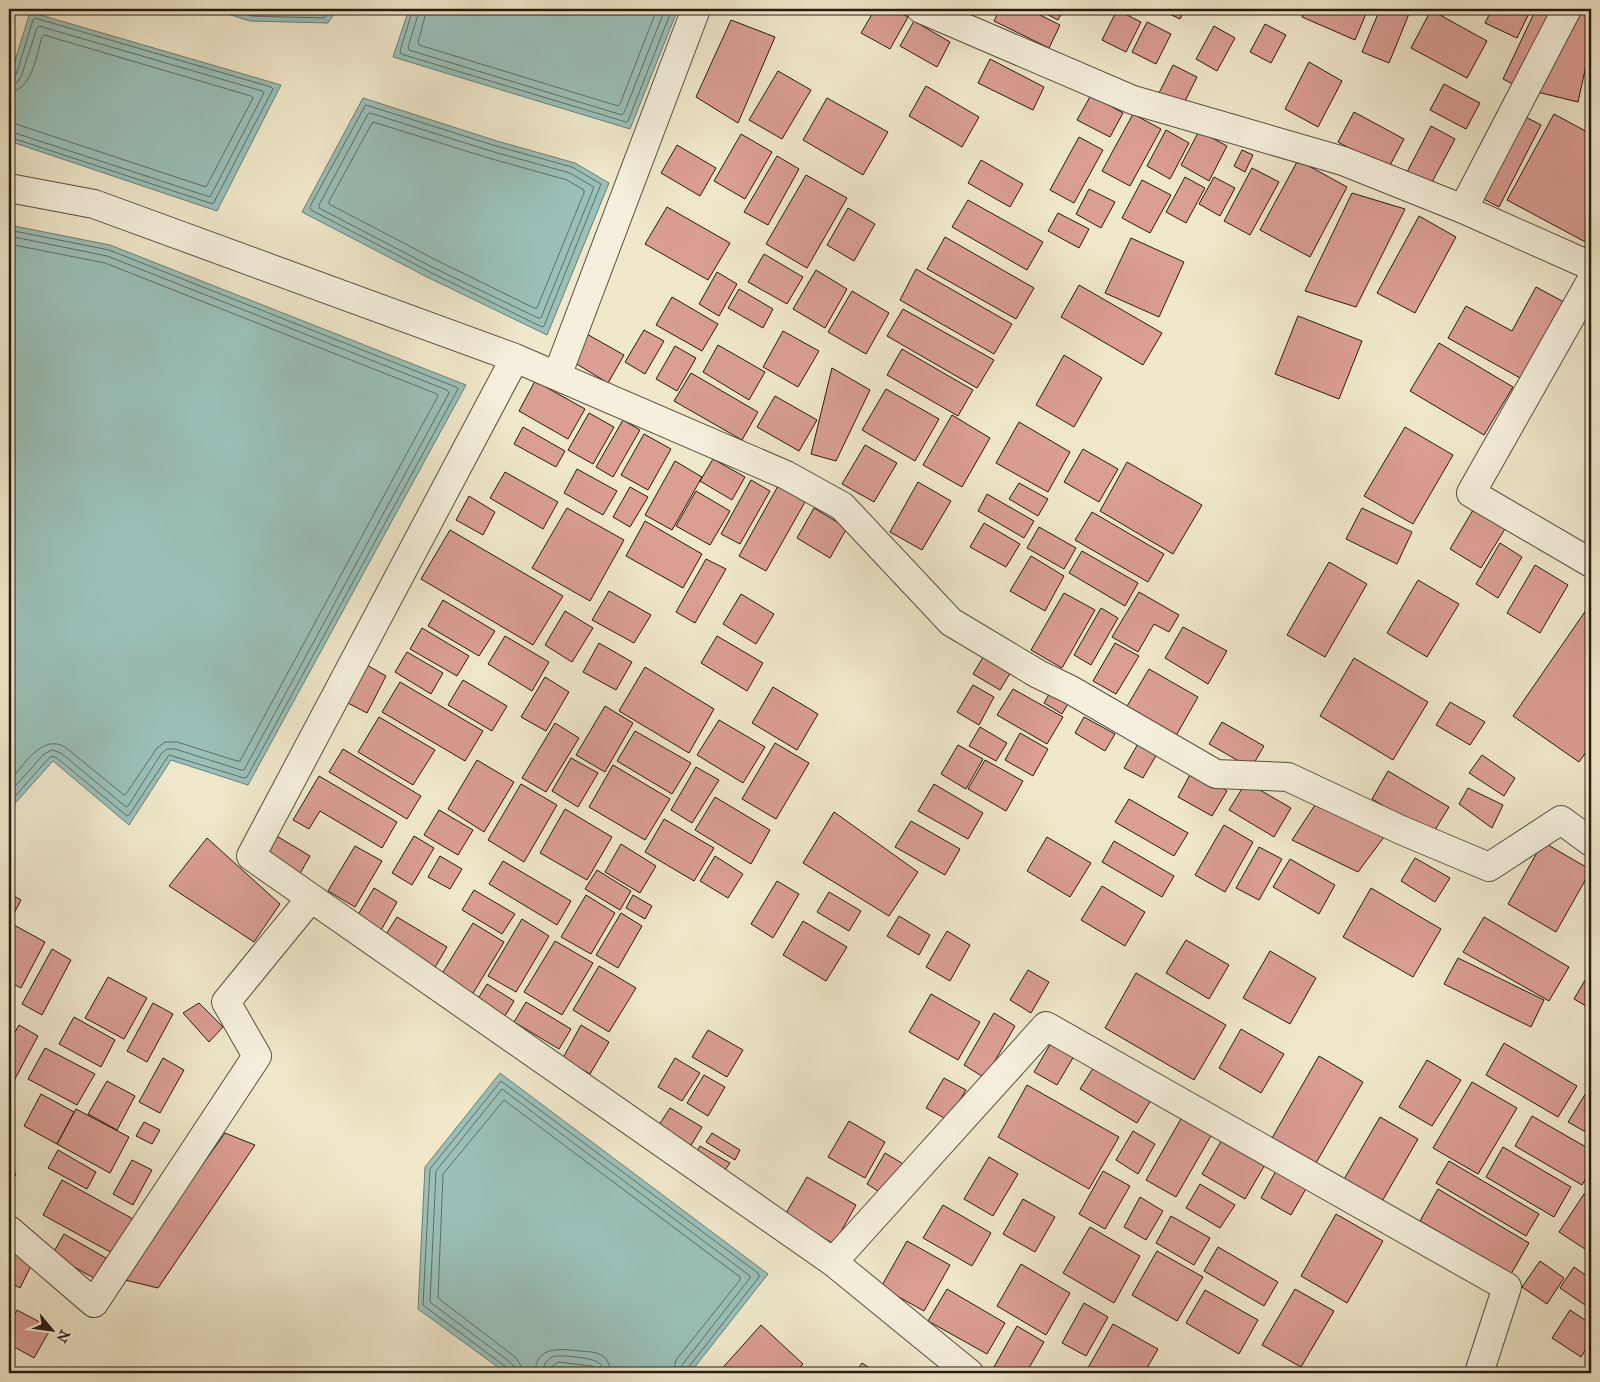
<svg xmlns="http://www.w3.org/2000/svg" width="1600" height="1382" font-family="'IM FELL Great Primer',serif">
<rect width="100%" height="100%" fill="#f0e8cb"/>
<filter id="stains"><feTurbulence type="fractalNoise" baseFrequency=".004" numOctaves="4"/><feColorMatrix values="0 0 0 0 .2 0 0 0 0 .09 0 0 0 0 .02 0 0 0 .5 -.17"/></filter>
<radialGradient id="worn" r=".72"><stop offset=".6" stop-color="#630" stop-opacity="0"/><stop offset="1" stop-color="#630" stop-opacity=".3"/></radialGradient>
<path fill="#9ac0b8" stroke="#6c7e76" d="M212,9h125l-9,14 -78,-2z
M409,9h269l-48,120 -237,-72z
M30,12l251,73 -64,126 -208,-70v-61z
M363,98l134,43 78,22 34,20 -62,152 -120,-58 -125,-65z
M9,225l101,20 356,140 -218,400 -77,-25 -42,65 -76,-64 -44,49z
M500,1073l268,201 -78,99h-76l-56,-6 -6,6h-46l-88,-64 7,-142z"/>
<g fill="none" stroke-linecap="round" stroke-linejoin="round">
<path stroke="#616d66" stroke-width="1" d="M229,9l22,7 73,2 7,-9
M249,9l71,3 4,-3
M413,9l-13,42 1,3 225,68 2,-1 44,-112
M420,9l-12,38 1,3 213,65 2,-2 41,-104
M427,9l-9,33 1,3 199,61 2,-2 37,-95
M9,78l4,-1 3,-2 17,-55 2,-2 236,69 2,2 -60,115 -204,-67
M9,84l7,-1 5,-6 16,-49 2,-2 223,65 2,2 -54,104 -201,-66
M9,92c23,-1 27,-36 33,-55l2,-2 207,61 2,2 -47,89 -190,-63 -7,-1
M366,105l130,41 76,21 29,17 -57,142 -2,1 -112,-55 -119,-62 -1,-3z
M370,113l124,39 76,21 24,14 -53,131h-3l-106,-51 -113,-59v-3l49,-91z
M373,122l119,37 75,21 17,10v3l-47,115h-3l-98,-48 -107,-56v-2z
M9,230l100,20 347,137 2,2 -211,388 -3,1 -75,-23 -40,60 -2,1 -70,-58 -5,-2 -3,2 -40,45
M9,236l98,20 340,134 2,3 -205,377h-3l-66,-21h-8l-6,5 -33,52 -2,1 -65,-54 -9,-3 -8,4 -35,39
M9,244l96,19 332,131 1,2 -198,365h-3l-60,-19h-12l-8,6 -31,46 -2,1 -59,-48c-23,-14 -43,20 -56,35
M508,1373l-2,-6 -83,-62 7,-136 71,-88 258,193v3l-71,91 -1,5
M515,1373l-1,-6 -4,-5 -80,-60 6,-131 66,-82 248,187v2l-68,87 -2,8
M522,1373l-2,-9 -5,-7 -77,-59 5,-124 61,-74 236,177v3l-64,80 -3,13
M535,1373c1,-28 25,-24 45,-22 7,1 16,0 23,5 5,4 7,10 8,17
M542,1373c1,-6 4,-13 10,-16 6,-3 42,1 47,6 3,3 4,6 4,10
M549,1373l1,-5 8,-6 34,4 4,3 1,4"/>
</g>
<path fill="#da9e93" stroke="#281a13" d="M875,9h18l15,8 -18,32 -29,-16z
M1000,9h28l32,16 -11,23 -55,-27z
M1037,9h27l-6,11z
M1159,9h26l-5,10z
M1280,9h12l-2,5z
M1306,9h62l-13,31 -53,-23z
M1380,9h31l-22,54 -27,-11z
M1492,9h39l-14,29 -32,-15z
M1536,9l19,9 -34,70 -18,-9z
M1117,10l24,12 -15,30 -24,-12z
M1431,10l56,31 -20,37 -56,-30z
M1574,11l17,3v29l-13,59 -45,-11z
M731,20l44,17 -37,86 -42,-26z
M914,21l36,21 -13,25 -37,-21z
M1147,22l24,12 -15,30 -24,-12z
M1265,24l21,11 -15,28 -21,-11z
M1214,26l21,12 -18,33 -21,-12z
M990,59l54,28 -11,23 -55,-27z
M1309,62l33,19 -24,46 -33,-18z
M1173,65l24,12 -15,30 -24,-12z
M778,71l33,19 -29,49 -33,-19z
M1444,84l36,19 -14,26 -36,-19z
M926,86l53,31 -17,30 -53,-31z
M1091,95l32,18 -13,24 -33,-17z
M827,98l61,34 -25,43 -60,-35z
M1354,112l50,27 -16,30 -50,-27z
M1518,113l23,12 -42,82 -23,-12z
M1133,114l28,15 -31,57 -28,-15z
M1554,114l37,20v111l-84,-45z
M1431,126l24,13 -24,45 -24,-12z
M1166,130l23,13 -19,36 -23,-13z
M1199,131l28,15 -18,35 -28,-16z
M741,134l31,18 -27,47 -31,-18z
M1079,137l24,13 -29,53 -24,-13z
M677,145l39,23 -16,28 -39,-23z
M1242,150l11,5 -8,17 -11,-6z
M777,156l22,13 -31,56 -24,-13z
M981,160l42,24 -13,23 -42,-24z
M1298,160l49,27 -37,70 -50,-27z
M1252,168l27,14 -29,53 -26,-14z
M806,175l41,23 -40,70 -41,-24z
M1185,177l20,11 -19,35 -20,-11z
M1214,177l21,11 -15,28 -21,-12z
M1142,180l29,15 -21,38 -28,-15z
M1089,189l26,13 -14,26 -25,-14z
M1352,193l53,16 -49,98 -51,-16z
M968,200l75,42 -16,28 -75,-43z
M667,207l63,36 -22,37 -63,-36z
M848,208l27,16 -21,37 -27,-16z
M1058,213l31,16 -10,19 -31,-17z
M1419,216l37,21 -41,76 -38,-20z
M945,237l89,51 -18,31 -89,-50z
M1131,238l53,24 -25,55 -54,-24z
M764,254l39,23 -16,27 -39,-22z
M916,269l96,55 -18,30 -94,-54z
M816,270l31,19 -22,39 -32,-19z
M717,272l20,12 -18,32 -20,-12z
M1079,285l83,48 -19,32 -82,-48z
M1536,287l28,15 -42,77 -74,-41 18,-32 46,25z
M739,289l34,20 -10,19 -35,-20z
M852,291l37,22 -23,41 -38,-22z
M672,297l46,27 -16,27 -46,-26z
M903,309l91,51 -17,28 -90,-52z
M1298,316l64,25 -23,58 -64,-25z
M644,330l20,11 -19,33 -20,-12z
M783,331l36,20 -21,36 -35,-20z
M585,333l39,22 -16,28 -38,-23z
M1439,343l74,44 -29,48 -74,-44z
M718,345l47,27 -16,28 -46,-28z
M675,346l21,12 -19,33 -21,-12z
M902,349l71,41 -15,26 -71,-41z
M1064,355l38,23 -28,49 -38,-22z
M832,368l38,22 -34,71 -25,-7z
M691,373l67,39 -16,28 -68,-39z
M535,381l50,28 -17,30 -49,-28z
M886,389l53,30 -24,42 -53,-31z
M775,396l42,24 -18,31 -42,-24z
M589,413l25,14 -21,37 -25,-14z
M952,415l38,23 -28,49 -39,-22z
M623,420l17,10 -27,47 -17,-10z
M1019,422l51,30 -22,40 -52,-29z
M523,427l42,24 -9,16 -42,-23z
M1405,427l48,28 -40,69 -49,-28z
M644,434l27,15 -23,41 -27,-15z
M865,445l32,18 -23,39 -32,-18z
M1083,449l35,20 -19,33 -35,-20z
M713,459l32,18 -13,23 -32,-19z
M675,461l27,16 -30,53 -27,-15z
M1127,462l75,43 -29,49 -73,-43z
M577,469l40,22 -14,24 -39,-22z
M505,472l53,30 -15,27 -53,-31z
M751,480l19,11 -30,53 -19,-10z
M918,482l33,19 -29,49 -32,-18z
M1019,483l29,16 -10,17 -29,-17z
M778,486l27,16 -39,69 -27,-15z
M630,487l18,10 -18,30 -17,-10z
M696,491l34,20 -20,34 -34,-19z
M987,494l47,27 -10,17 -46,-27z
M469,496l26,16 -12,23 -27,-15z
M567,508l57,32 -34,61 -58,-33z
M814,508l33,20 -17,30 -33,-20z
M1362,508l50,24 -15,32 -51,-25z
M1473,510l32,19 -24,39 -31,-19z
M1092,512l72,42 -16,28 -73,-42z
M645,521l57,33 -19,34 -57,-32z
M984,523l36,21 -14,23 -36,-20z
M1039,527l37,21 -12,21 -37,-21z
M450,530l113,66 -30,49 -112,-66z
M1500,543l22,14 -24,41 -22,-14z
M1082,551l56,32 -13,23 -56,-33z
M1031,556l33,20 -19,35 -35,-20z
M706,559l20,10 -31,54 -19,-11z
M1329,562l38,22 -42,73 -38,-22z
M1535,565l33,20 -28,48 -33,-20z
M1418,580l41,24 -32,53 -40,-24z
M609,591l42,24 -17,28 -42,-23z
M1139,592l40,23 -10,17 -15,-8 -16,28 -26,-15z
M1064,593l31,17 -33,58 -31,-18z
M741,594l33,20 -18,30 -33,-20z
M443,600l52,31 -16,25 -51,-30z
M1591,603v142l-12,17 -66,-46z
M1101,608l17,10 -27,47 -17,-10z
M565,611l28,17 -21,34 -27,-17z
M1183,627l44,24 -19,33 -43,-26z
M422,628l47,28 -12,20 -47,-27z
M505,636l44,26 -17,29 -44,-27z
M717,636l46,27 -16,28 -46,-28z
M599,643l33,19 -16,28 -33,-18z
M1115,643l24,13 -23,38 -23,-13z
M407,652l36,21 -12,21 -36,-22z
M985,654l27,16 -12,20 -27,-16z
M1354,658l74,44 -35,58 -73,-44z
M365,664l21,12 -19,37 -21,-11z
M645,667l69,42 -25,44 -70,-42z
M1149,669l49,28 -25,44 -50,-28z
M545,677l24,15 -23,39 -25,-14z
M463,680l44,26 -15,25 -44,-26z
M400,682l83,49 -18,30 -83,-49z
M973,685l21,12 -15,28 -22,-13z
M1054,686l18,11 -10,17 -18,-11z
M773,687l45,27 -21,36 -45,-27z
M1013,689l50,28 -16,27 -50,-29z
M1450,702l35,20 -15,23 -34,-20z
M605,706l28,17 -28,49 -29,-17z
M379,717l56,33 -22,35 -55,-33z
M1084,717l31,17 -10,17 -30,-18z
M719,720l46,27 -22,36 -46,-28z
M1222,722l42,24 -13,22 -42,-24z
M555,723l24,15 -33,54 -24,-14z
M980,727l27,16 -11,18 -27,-15z
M635,731l56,32 -19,31 -55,-33z
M1020,733l28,16 -15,27 -28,-16z
M1139,742l19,10 -15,26 -19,-10z
M775,743l34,20 -33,56 -34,-20z
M958,745l25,14 -17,30 -25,-15z
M343,749l78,47 -14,23 -78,-47z
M1482,755l33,23 -11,18 -35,-23z
M571,758l27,15 -20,34 -26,-16z
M477,760l37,22 -30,50 -36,-23z
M985,760l38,21 -17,30 -38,-22z
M613,765l57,34 -25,41 -56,-33z
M696,767l23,13 -27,43 -21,-13z
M1192,771l35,20 -15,25 -34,-19z
M1388,771l61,36 -17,28 -60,-36z
M319,776l78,46 -15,26 -62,-37 -11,18 -16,-9z
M1246,782l45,26 -17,29 -45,-27z
M521,784l36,21 -33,57 -36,-22z
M934,784l49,29 -15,26 -50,-28z
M1468,788l35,17 -11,23 -33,-24z
M715,797l55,33 -19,34 -56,-34z
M1129,799l59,34 -14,23 -59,-34z
M1315,805l69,32 -26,35 -66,-32z
M565,809l47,28 -25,43 -47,-27z
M439,810l34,20 -15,25 -34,-20z
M834,812l84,60 -29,44 -86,-53z
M664,819l50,29 -20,33 -49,-29z
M911,821l49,28 -15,26 -50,-28z
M1224,825l29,17 -28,50 -30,-17z
M270,832l40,24 -12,21 -41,-24z
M414,836l20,12 -22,37 -20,-12z
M1047,837l44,26 -21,34 -43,-26z
M207,838l73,66 -26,38 -85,-56z
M1114,841l60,35 -12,21 -60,-35z
M1543,842l48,28 -35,62 -48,-28z
M621,844l35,22 -16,27 -35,-21z
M355,846l27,15 -27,46 -27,-16z
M1259,847l23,12 -23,41 -23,-12z
M440,856l22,13 -12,20 -22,-12z
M715,856l28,18 -15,24 -28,-17z
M1415,858l35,20 -15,24 -34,-21z
M1290,859l45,26 -16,29 -46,-27z
M503,861l68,40 -14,24 -68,-41z
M597,870l34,21 -11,19 -35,-21z
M777,881l22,13 -26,44 -22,-14z
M1102,886l43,26 -20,34 -44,-26z
M374,888l23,14 -17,30 -24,-14z
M1371,888l70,41 -28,48 -70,-40z
M474,890l41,24 -13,20 -40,-24z
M829,892l32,19 -12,20 -32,-19z
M9,893l12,7 -12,23z
M586,895l29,18 -24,41 -30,-17z
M633,895l19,11 -7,13 -19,-11z
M621,913l21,13 -24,42 -22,-13z
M899,916l31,19 -11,20 -32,-19z
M397,917l50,30 -13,22 -51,-30z
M1484,917l85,50 -20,34 -86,-49z
M522,919l27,17 -33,56 -28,-16z
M803,921l44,26 -21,34 -43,-26z
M473,923l31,19 -32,53 -32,-18z
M14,925l31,17 -24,46 -12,-6v-46z
M947,931l23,14 -20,36 -24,-14z
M1186,940l43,25 -20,34 -43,-26z
M555,941l38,22 -31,52 -38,-23z
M52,949l19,11 -29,55 -20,-11z
M1270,951l46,27 -26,46 -47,-26z
M1458,958l86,42 -13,27 -87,-43z
M599,966l37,22 -27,44 -36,-22z
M1028,970l21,12 -18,31 -21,-13z
M1591,970v39l-17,-10z
M1136,973l90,52 -32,55 -89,-52z
M108,977l39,21 -23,41 -39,-21z
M487,984l27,17 -12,20 -28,-16z
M931,994l49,28 -22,38 -49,-28z
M526,1002l45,27 -12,20 -45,-27z
M153,1003l20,11 -26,48 -20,-11z
M199,1003l24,24 -14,15 -26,-29z
M994,1013l21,13 -30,52 -21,-13z
M74,1017l41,23 -14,27 -42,-23z
M19,1025l19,11 -29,54v-47z
M581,1025l28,17 -19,32 -27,-16z
M1241,1029l43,25 -23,39 -42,-25z
M708,1030l35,20 -16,27 -35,-20z
M1051,1043l23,13 -17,29 -23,-13z
M1504,1043l73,43 -19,31 -72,-42z
M45,1048l50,26 -18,31 -49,-26z
M1319,1056l44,26 -47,81 -44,-25z
M163,1058l21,12 -24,43 -21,-11z
M675,1058l25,15 -18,28 -24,-14z
M1427,1060l34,20 -29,46 -33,-19z
M1097,1062l57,33 -17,28 -57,-34z
M704,1075l21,12 -17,29 -21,-13z
M944,1078l22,12 -18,30 -22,-12z
M107,1081l28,15 -18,34 -29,-16z
M1472,1082l45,26 -39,66 -45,-26z
M1027,1085l92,52 -30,52 -91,-52z
M1591,1085v50l-23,-13z
M41,1094l33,18 -17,32 -33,-18z
M670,1108l32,19 -12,20 -33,-19z
M76,1109l53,28 -19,36 -53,-29z
M1532,1116l59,34v19l-9,16 -67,-39z
M1182,1117l30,17 -36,63 -30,-17z
M1380,1117l38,22 -37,64 -38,-22z
M849,1121l36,21 -20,36 -37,-21z
M144,1122l16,8 -8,14 -16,-8z
M1133,1131l22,13 -17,30 -22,-14z
M225,1133l30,12 -97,143 -37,-9z
M712,1133l28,17 -5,10 -29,-18z
M1223,1138l43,25 -21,36 -43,-25z
M700,1146l30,17 -7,10 -29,-17z
M1503,1147l68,40 -17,30 -68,-40z
M58,1150l38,22 -9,17 -39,-21z
M885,1153l20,12 -19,31 -19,-12z
M989,1157l29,17 -25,42 -29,-17z
M132,1160l20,10 -19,35 -20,-11z
M1449,1161l90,53 -13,22 -90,-53z
M1277,1169l30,18 -16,28 -30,-17z
M9,1170l7,4 -7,13z
M1103,1171l27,15 -25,43 -26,-15z
M807,1177l49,28 -22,39 -49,-29z
M62,1180l71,39 -19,35 -71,-39z
M1200,1184l35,21 -15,23 -34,-20z
M1438,1189l91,54 -18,31 -91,-53z
M1584,1194l7,5v54l-32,-21z
M1140,1197l23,14 -17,29 -22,-13z
M1023,1199l32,18 -20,35 -32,-18z
M943,1205l48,28 -19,33 -49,-28z
M1336,1214l47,27 -36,62 -46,-27z
M1171,1216l39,22 -16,27 -38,-22z
M1090,1227l50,29 -26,47 -51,-30z
M64,1234l42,24 -12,20 -42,-23z
M907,1241l43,24 -26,46 -43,-24z
M9,1247l25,13 -14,28 -11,-6z
M1218,1247l60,35 -14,24 -60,-35z
M1157,1251l46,26 -26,44 -45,-26z
M1540,1261l24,17 -17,26 -25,-17z
M1021,1264l49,29 -24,42 -49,-29z
M1574,1267l17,12v30l-31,-21z
M947,1289l58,34 -18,31 -59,-33z
M1295,1289l39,22 -33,56 -39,-22z
M1205,1290l53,30 -19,34 -53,-31z
M1084,1303l24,14 -22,39 -24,-13z
M17,1310l34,18 -17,30 -25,-14v-19z
M1570,1310l21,14v17l-10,16 -29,-19z
M1113,1324l45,25 -14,24h-59z
M761,1325l42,39 -8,9h-77z
M1017,1326l27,16 -18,31h-22l-10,-6z
M862,1363l15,10h-22z"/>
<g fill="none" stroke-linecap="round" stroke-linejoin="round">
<defs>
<path id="minor" d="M921,9l212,91 210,61 120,48 128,57
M9,188l85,16 421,154
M1463,209l104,-200
M1591,281l-120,212 120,70
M557,376l139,-367
M9,1230l85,73 163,-247 -31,-54 85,-104
M833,1262l136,111
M1479,1373l28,-86 -461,-261 -213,236 -582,-406 264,-498 271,117 56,31 109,116 87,52 33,16 145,84 72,3 113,53 88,37 72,-47 30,22"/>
</defs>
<use href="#minor" stroke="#5a4e41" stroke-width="30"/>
<use href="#minor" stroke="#f5f0dd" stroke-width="28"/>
</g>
<rect width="1600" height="1382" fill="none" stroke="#f0e8cb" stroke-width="30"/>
<rect x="10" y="10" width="1580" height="1362" fill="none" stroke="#281a13" stroke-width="2.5"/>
<rect x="15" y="15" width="1570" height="1352" fill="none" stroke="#281a13"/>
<g transform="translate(52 1330) rotate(119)" stroke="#f5f0dd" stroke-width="4" paint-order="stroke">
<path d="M0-4L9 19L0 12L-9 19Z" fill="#281a13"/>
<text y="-8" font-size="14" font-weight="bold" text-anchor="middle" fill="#281a13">N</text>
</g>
<rect width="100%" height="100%" filter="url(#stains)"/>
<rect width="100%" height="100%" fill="url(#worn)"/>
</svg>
